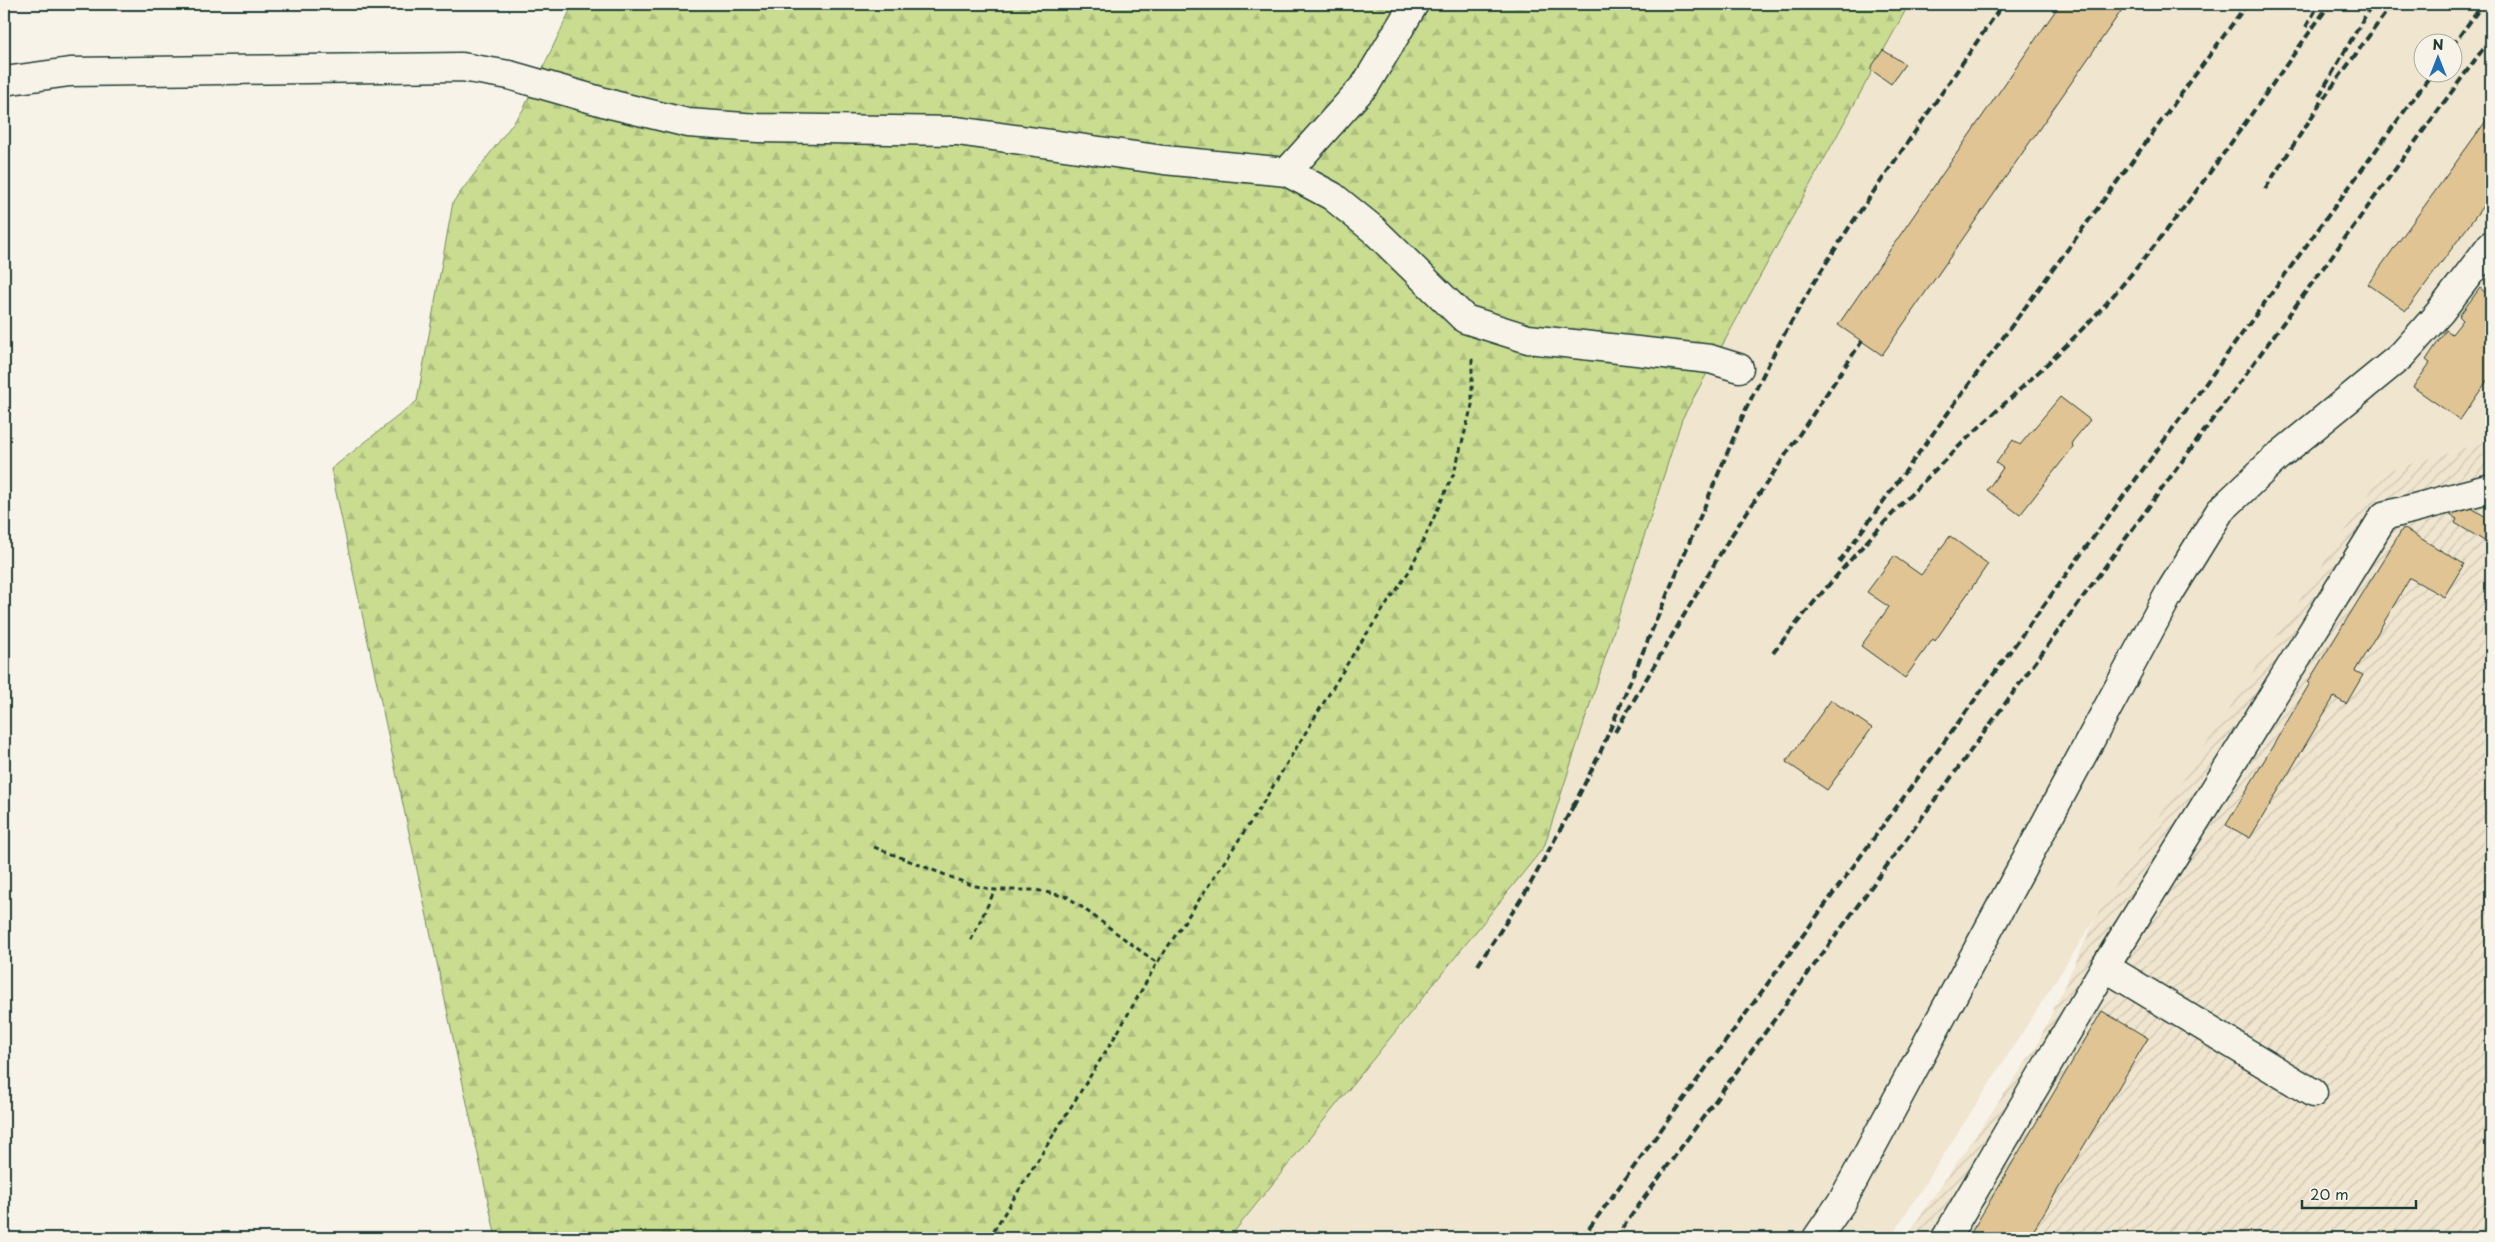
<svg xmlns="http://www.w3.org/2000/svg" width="2495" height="1242" font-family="'Playpen Sans',sans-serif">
<defs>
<pattern id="industrial-furrows" width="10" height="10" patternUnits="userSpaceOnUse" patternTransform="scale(1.25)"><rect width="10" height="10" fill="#f0e5cf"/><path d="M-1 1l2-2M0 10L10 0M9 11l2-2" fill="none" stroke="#cdc5b2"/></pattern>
<pattern id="forest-firs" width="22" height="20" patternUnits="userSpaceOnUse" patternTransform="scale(1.25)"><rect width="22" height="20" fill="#c9dc90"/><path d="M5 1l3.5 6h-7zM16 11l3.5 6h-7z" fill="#acbe7d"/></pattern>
</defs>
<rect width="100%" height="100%" fill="#f7f3e8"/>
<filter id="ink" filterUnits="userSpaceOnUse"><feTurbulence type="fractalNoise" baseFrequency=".02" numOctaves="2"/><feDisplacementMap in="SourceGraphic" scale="10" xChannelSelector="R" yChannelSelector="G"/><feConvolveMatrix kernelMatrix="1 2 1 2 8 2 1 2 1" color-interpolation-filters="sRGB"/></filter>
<g filter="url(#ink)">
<path fill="#f0e5cf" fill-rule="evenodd" d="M1909,4h582v436l-108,32 -493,766h-661l315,-391 138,-428zM2422,42h30v30h-30z"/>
<path fill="url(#industrial-furrows)" d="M2491,440v798h-586l130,-189 68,-146 280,-431z"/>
<path fill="url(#forest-firs)" stroke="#748c62" d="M573,4h1336l-227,415 -138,428 -315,391h-733l-165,-769 86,-68 36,-199 70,-92z"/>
<path fill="#e0c494" stroke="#1f3d34" d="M2060,4h66l-244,351 -44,-30z
M1883,50l22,14 -14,20 -21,-15z
M2491,114v81l-85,116 -38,-27z
M2491,283v92l-31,45 -47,-33 17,-24 -4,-3 20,-30 6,4 11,-14 -4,-4 21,-28 5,4z
M2060,397l30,23 -18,22 1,5 -53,68 -33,-25 16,-22 -7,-5 17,-23 7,5z
M2465,504l26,16v25l-36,-22 2,-4 -12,-7z
M2403,528l61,36 -20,33 -34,-19 -55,93 8,4 -17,29 -12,-7 -84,141 -24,-13 84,-142 -2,-1z
M1950,536l38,28 -53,77 -2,-2 -28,39 -44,-32 28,-39 -22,-15 27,-36 27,19z
M1831,700l41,28 -45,62 -41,-28z
M2102,1011l46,27 -119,200h-61z"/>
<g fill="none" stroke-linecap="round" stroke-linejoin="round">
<defs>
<path id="minor" d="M4,81l66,-9 392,-5 47,8 105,30 74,18 70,5 199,3 207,29 123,12 45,24 42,34 91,89 63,20 182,20 29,9
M1287,172l79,-88 48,-80
M2105,967l208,126
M1817,1238l26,-38 327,-608 50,-81 56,-53 125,-102 39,-44 51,-67
M1946,1238l159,-271 279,-451 107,-28"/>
</defs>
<use href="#minor" stroke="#1f3d34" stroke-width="31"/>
<path stroke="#1f3d34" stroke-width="3" stroke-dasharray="5 4" stroke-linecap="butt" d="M874,847l97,38 24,5h41l32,7 89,66
M971,940l24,-50
M989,1238l130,-208 38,-67 101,-152 97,-160 55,-81 44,-97 18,-68v-48"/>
<use href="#minor" stroke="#f7f3e8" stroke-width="28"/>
<path stroke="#1f3d34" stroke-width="4" stroke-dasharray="8 4" stroke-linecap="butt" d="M2306,27l13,-23
M2452,46l31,-42
M2319,96l53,-92
M2265,189l59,-91 68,-94
M1839,562l408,-558
M1773,653c54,-69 112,-134 175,-196 51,-50 107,-97 155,-150 84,-94 152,-201 227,-303
M1615,732l114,-193 133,-198
M1573,807l27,-54 145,-342 32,-64 37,-65 36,-56 153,-222
M1478,965l49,-75 49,-89
M1582,1238l851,-1166
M1615,1238l876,-1200"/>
</g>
</g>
<rect width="2495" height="1242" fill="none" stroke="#f7f3e8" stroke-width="20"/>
<rect x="10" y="10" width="2475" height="1222" fill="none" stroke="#1f3d34" stroke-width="2" filter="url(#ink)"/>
<g transform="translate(2438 58)"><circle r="24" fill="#f7f3e8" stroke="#a1aaa0"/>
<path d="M0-4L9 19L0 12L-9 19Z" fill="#1f6fb2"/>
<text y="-8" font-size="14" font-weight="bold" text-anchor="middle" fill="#1f3d34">N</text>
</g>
<path d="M2302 1200v8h114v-8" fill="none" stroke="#1f3d34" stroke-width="2.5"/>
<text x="2310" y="1200" font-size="15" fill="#1f3d34" stroke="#f7f3e8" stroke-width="4" paint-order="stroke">20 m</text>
</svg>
